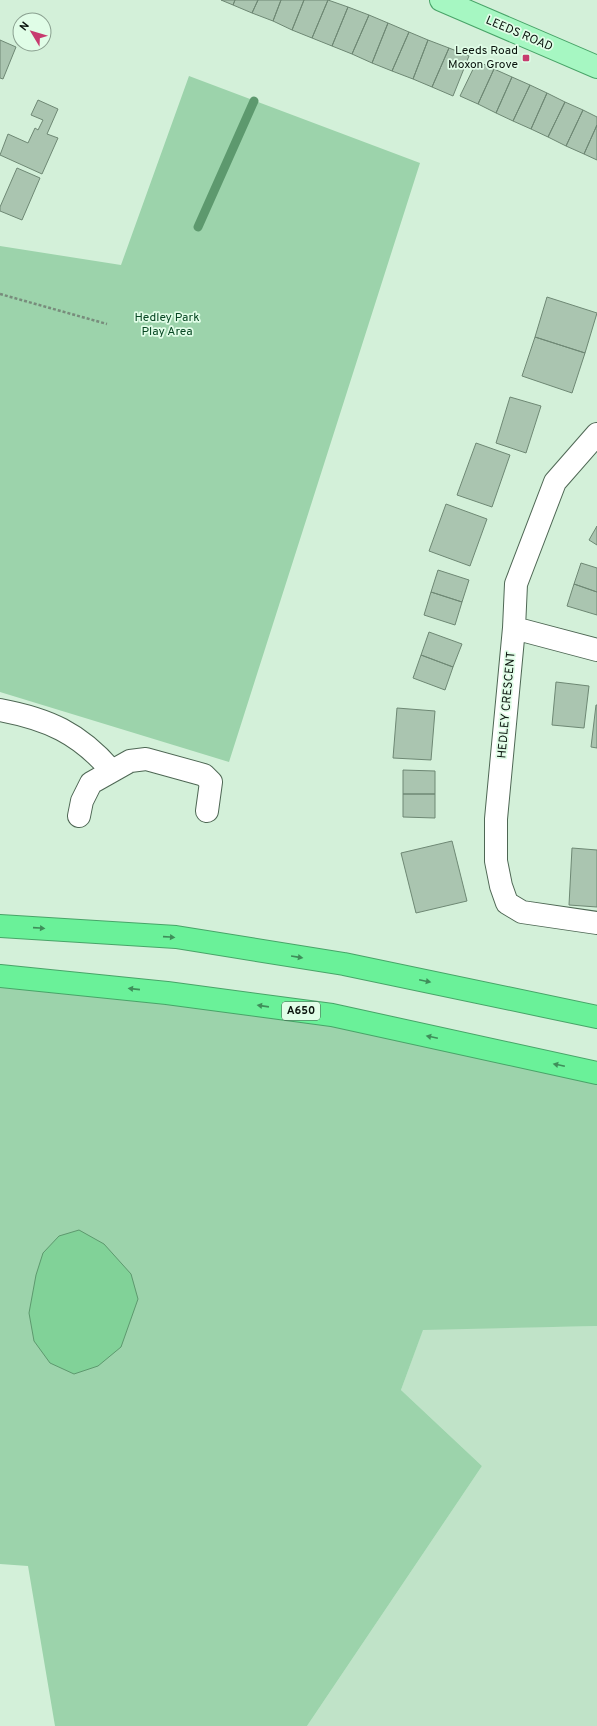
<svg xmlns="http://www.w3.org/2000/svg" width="597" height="1726" font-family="Overpass,sans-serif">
<rect width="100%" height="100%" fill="#d3f0d9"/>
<path fill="#c0e3c8" d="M597,1326v400h-290l175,-260 -81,-76 22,-61z"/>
<path fill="#9cd3ab" d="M189,76l231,87 -191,599 -229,-70v-446l121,19z
M0,976l167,17 430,80v253l-174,4 -22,60 81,76 -175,260h-252l-27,-160 -28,-2z"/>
<path fill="#81d298" stroke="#5d996e" d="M79,1230l25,14 27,30 7,25 -17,48 -23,19 -24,8 -24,-11 -16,-22 -5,-28 7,-38 7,-22 16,-17z"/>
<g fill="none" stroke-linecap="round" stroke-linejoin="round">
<path stroke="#5d996e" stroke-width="9" d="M198,227l56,-126"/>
</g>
<path fill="#aac5b0" stroke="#6e8874" d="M221,0h14l-2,5z
M235,0h23l-6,13 -19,-8z
M258,0h23l-8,21 -21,-8z
M281,0h23l-12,30 -19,-9z
M304,0h24l-16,38 -20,-8z
M328,0l20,7 -16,39 -20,-8z
M348,7l21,8 -17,39 -20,-8z
M369,15l19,8 -16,40 -20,-9z
M388,23l21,9 -17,39 -20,-8z
M409,32l19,8 -15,39 -21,-8z
M0,40l16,7 -13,32 -3,-1z
M428,40l21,8 -17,39 -19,-8z
M449,48l20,8 -16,40 -21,-9z
M477,61l17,8 -16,35 -18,-8z
M494,69l18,8 -16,36 -18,-9z
M512,77l18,8 -17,36 -17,-8z
M530,85l17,8 -16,36 -18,-8z
M547,93l18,9 -17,35 -17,-8z
M38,100l20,9 -11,25 11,4 -16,36 -42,-19 8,-21 20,9 7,-15 3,2 5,-10 -12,-5z
M565,102l18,8 -17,36 -18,-9z
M583,110l14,7v8l-13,29 -18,-8z
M597,125v35l-13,-6z
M17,168l23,10 -18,42 -22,-9v-4z
M547,297l50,16 -12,40 -50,-16z
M535,337l50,16 -13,40 -50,-17z
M510,397l31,9 -15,47 -30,-10z
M476,443l34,12 -18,52 -35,-12z
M446,504l41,15 -17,47 -41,-15z
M597,526v19l-8,-5z
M581,563l16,5v24l-23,-8z
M438,570l31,10 -7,22 -31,-10z
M574,584l23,8v23l-30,-9z
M431,592l31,10 -7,23 -31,-10z
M429,632l33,12 -9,23 -32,-12z
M421,655l32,12 -8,23 -32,-12z
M556,682l33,4 -5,42 -32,-3z
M596,705h1v43l-6,-1z
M397,708l38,3 -4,49 -38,-2z
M403,770l32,1v23h-32z
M403,794h32v24l-32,-1z
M452,841l15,60 -51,12 -15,-60z
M572,848l25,2v57l-28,-2z"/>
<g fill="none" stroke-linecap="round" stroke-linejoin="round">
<defs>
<path id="minor" d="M597,434l-42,48 -39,102 -2,44 -18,191v42l5,25 6,17 15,9 75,11
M514,628l83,22
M0,710c48,9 79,23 111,60
M79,816l3,-15 9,-18 39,-22 16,-2 58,16 7,7 -4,29"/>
<path id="major" d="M441,0l156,67"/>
<path id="highway" d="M0,926l176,11 168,27 253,53
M0,976l167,17 165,22 265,58"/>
</defs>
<use href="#minor" stroke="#4e6754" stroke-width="24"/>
<use href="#major" stroke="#48a468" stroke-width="24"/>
<use href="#highway" stroke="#48a468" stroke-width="24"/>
<path stroke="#788c7c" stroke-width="2.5" stroke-dasharray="3 2" stroke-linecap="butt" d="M0,294l107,30"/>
<use href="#minor" stroke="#fff" stroke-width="22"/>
<use href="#major" stroke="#a6f7c2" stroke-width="22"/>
<use href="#highway" stroke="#6af199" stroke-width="22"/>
</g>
<defs><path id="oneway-solid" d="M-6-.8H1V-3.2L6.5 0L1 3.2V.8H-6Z"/></defs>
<g fill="#3f8e5a">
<use href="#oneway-solid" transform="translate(39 928) rotate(4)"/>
<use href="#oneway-solid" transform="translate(169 937) rotate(4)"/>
<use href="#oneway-solid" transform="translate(297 957) rotate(9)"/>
<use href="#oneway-solid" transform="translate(425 981) rotate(12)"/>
<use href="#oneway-solid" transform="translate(134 989) rotate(-174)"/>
<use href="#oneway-solid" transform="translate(263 1006) rotate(-172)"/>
<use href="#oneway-solid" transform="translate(432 1037) rotate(-168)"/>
<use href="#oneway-solid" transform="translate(559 1065) rotate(-168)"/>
</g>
<rect fill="#c73b6f" stroke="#e0fde7" stroke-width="1.5" x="522" y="54" width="8" height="8" rx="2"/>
<g text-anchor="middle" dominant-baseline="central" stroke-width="3.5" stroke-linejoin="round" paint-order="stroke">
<rect fill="#e0fde7" stroke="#4a5a4e" stroke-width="1" x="282" y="1002" width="38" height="18" rx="3"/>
<g font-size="11" font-weight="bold" fill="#0a140d">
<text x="301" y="1011">A650</text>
</g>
<g font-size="12" fill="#0a140d" stroke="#e0fde7">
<text transform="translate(519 34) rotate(23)">LEEDS ROAD</text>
<text transform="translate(507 705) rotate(-85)">HEDLEY CRESCENT</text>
</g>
<g font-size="12" fill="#0a140d" stroke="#e0fde7" text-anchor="end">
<text x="518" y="51">Leeds Road<tspan x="518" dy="14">Moxon Grove</tspan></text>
</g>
<g font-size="12" fill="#064622" stroke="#e0fde7">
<text x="167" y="318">Hedley Park<tspan x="167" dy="14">Play Area</tspan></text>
</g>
</g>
<g transform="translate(32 32) rotate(308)"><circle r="19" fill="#e0fde7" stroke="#8aa090"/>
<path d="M0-3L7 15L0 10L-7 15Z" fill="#c73b6f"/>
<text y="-6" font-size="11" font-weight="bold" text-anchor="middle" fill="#0a140d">N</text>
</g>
</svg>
